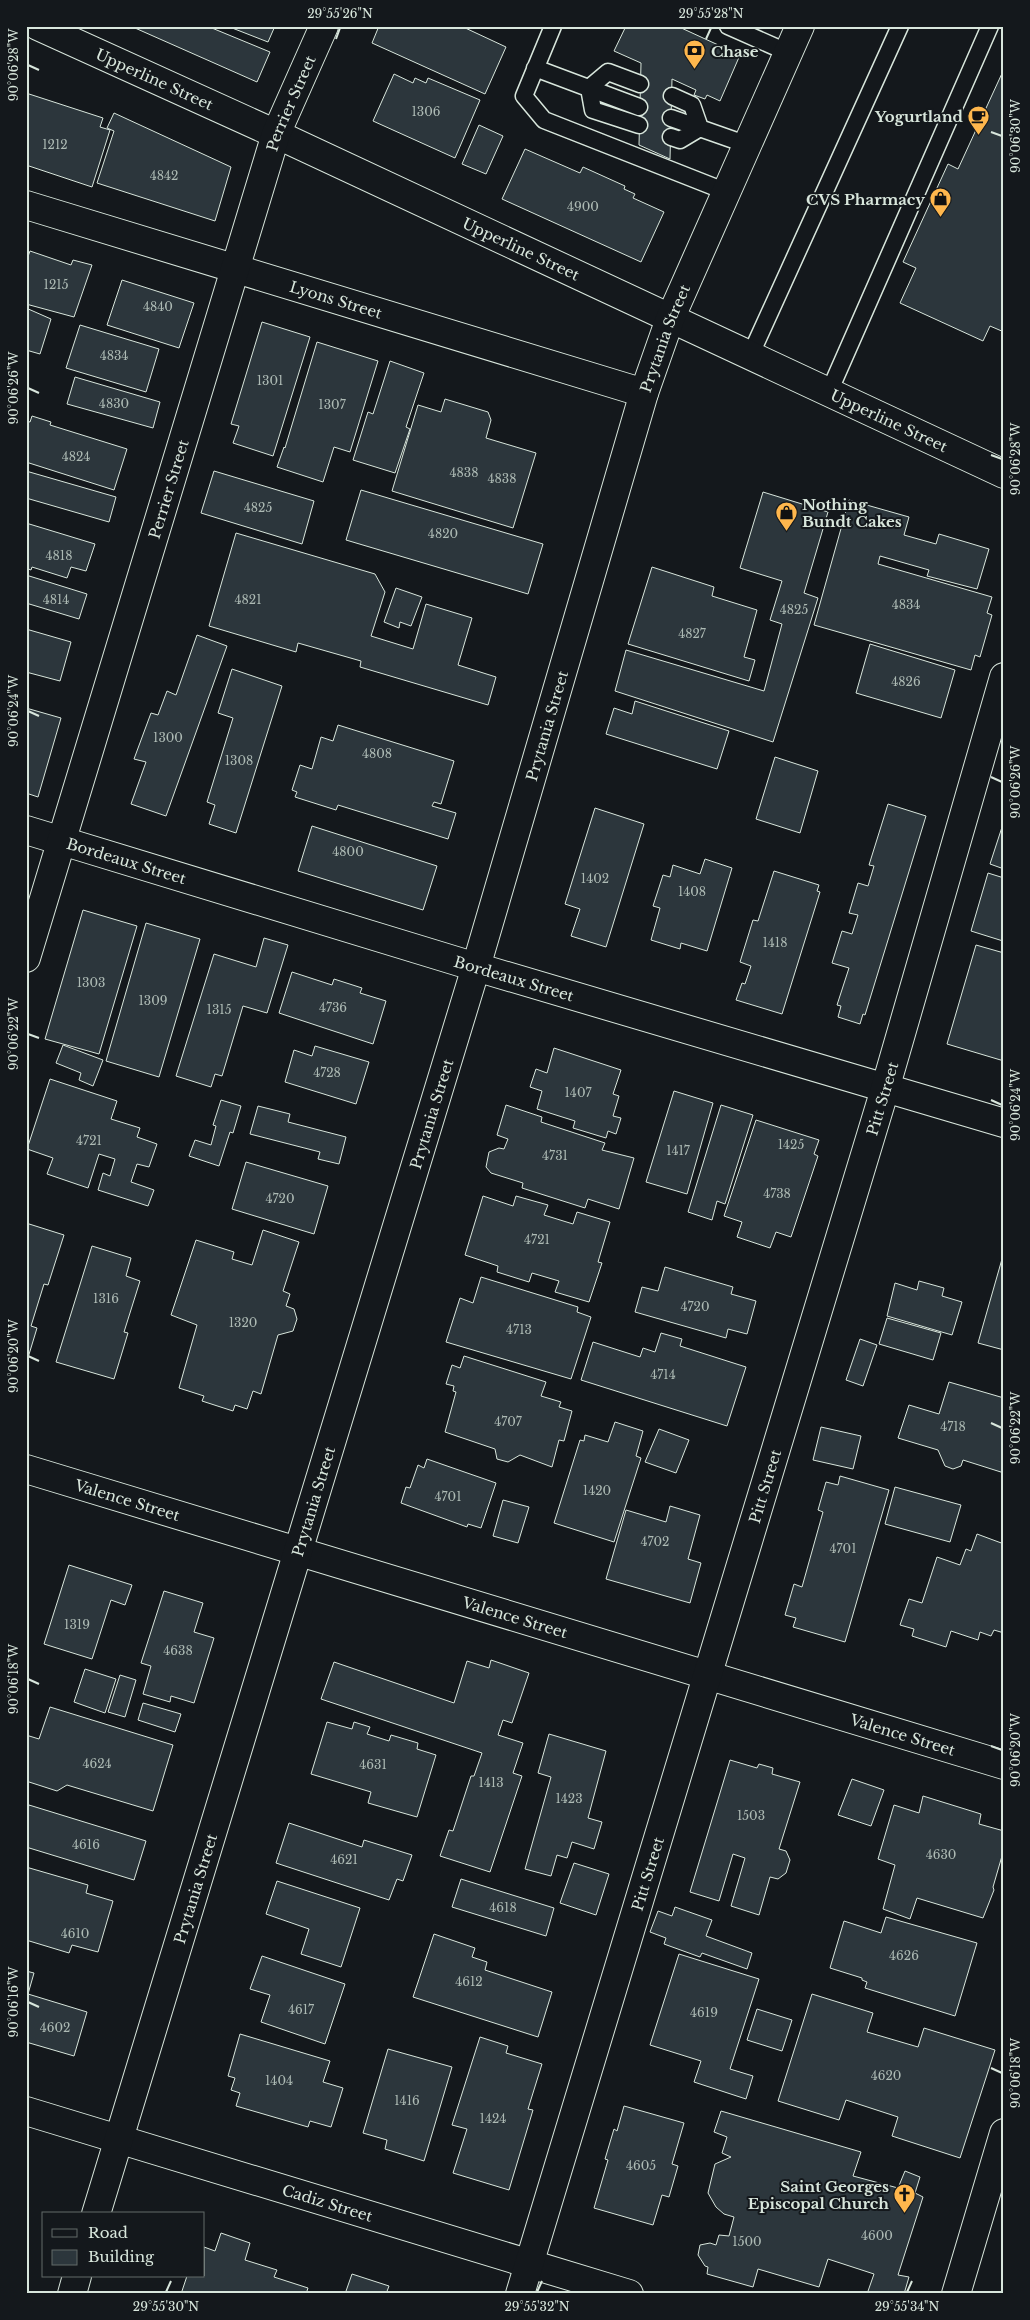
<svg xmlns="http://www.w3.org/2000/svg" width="1030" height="2320" font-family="'Libre Baskerville',serif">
<rect width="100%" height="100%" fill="#14181c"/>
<path fill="#2c363c" stroke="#d8e6dc" d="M136,26h71l63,26 -13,30 -122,-54z
M227,26h48l-7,16z
M379,26h82l45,21 -21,47 -113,-51z
M626,26h51l63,29 -20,46 -13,-6 -2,4 -11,-4 2,-5 -24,-11 -2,80 -31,-14 2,-82 -27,-12z
M1004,69v263l-14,-6 -7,15 -83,-38 16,-35 -13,-6 45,-98 10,5z
M394,74l19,9 2,-5 11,5 2,-5 52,22 -25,58 -82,-37z
M26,93l77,25 -3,9 10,3 -18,57 -66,-22z
M114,113l117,54 -16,54 -118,-38 17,-52 -7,-3z
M479,125l24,11 -17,38 -24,-10z
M525,149l55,24 3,-6 42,19 -1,3 11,5 -2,4 31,14 -23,50 -139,-63z
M30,251l41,14 2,-5 19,5 -18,52 -48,-13v-42z
M122,280l72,23 -15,45 -72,-23z
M26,308l25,11 -11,35 -14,-4z
M262,322l48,15 -37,119 -40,-13 6,-17 -8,-2z
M80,325l79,24 -13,43 -80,-24z
M317,342l61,19 -28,91 -16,-5 -11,35 -46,-15 7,-20 1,1z
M390,361l34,12 -18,54 4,2 -15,44 -42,-13 15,-48 5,2z
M75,377l85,25 -7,26 -86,-24z
M445,399l43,13 3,8 -5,18 50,15 -23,75 -121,-37 26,-86 23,7z
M32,416l19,6 -1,3 77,24 -13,41 -88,-28v-41l4,1z
M26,471l90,26 -7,25 -83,-24z
M214,471l100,30 -12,43 -101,-31z
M361,490l182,54 -15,50 -182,-54z
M763,492l65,20 -24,81 14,5 -45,144 -158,-51 11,-41 138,41 18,-67 -12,-4 12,-39 -42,-13z
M849,500l60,17 -5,18 32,9 3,-10 50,15 -12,40 -50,-13 2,-6 -49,-14 -2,8 114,33 -5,16 5,2 -12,42 -5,-2 -4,15 -157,-45z
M26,523l69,21 -9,27 -15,-4 -4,11 -35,-11 -1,3 -5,-2z
M236,533l139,41 10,18 -14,44 42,13 13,-45 46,14 -14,47 38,12 -8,28 -128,-38 1,-6 -63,-18 -2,9 -87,-26z
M652,567l62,20 -2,9 45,14 -13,47 11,3 -6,21 -121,-37z
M26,575l61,19 -8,25 -53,-16z
M396,588l26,9 -11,29 -11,-4 -1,6 -15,-6z
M26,629l45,13 -11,39 -34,-9z
M197,635l30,11 -61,170 -35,-12 15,-42 -12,-3 17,-46 7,2 9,-24 9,4z
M870,644l85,26 -14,48 -85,-25z
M232,669l50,17 -46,147 -27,-9 6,-19 -8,-3 26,-84 -15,-5z
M635,701l94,30 -12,38 -111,-35 8,-26 18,6z
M26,708l35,10 -23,79 -12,-4z
M338,725l116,36 -13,43 -7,-2 -2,4 24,7 -8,26 -110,-34 -2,5 -41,-13 2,-5 -5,-2 8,-25 12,4 9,-32 12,4z
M775,757l43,14 -18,62 -44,-14z
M888,804l38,12 -61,199 -2,-1 -3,10 -22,-7 3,-11 -4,-1 12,-37 -17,-5 10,-32 10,3 6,-19 -9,-2 9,-30 10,3 6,-20 -5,-1z
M595,808l49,16 -38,123 -35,-11 9,-27 -15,-5z
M1003,824h1v45l-14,-5z
M312,826l125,40 -14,44 -125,-39z
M705,859l27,9 -25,83 -26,-8 -1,6 -29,-9 9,-32 -7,-2 10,-31 7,2 3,-12 27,9z
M774,871l45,14 -2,6 3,1 -38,122 -46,-14 6,-17 3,1 6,-18 -11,-4 13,-42 5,1z
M988,873l16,5 -1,63 -32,-10z
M83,910l54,16 -38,128 -54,-15z
M146,923l54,16 -41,138 -53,-16z
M264,938l24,7 -21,68 -24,-7 -21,70 -7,-2 -4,13 -35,-11 38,-122 42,13z
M976,945l28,8v108l-57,-17z
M292,972l40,13 2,-6 28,9 -2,5 26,8 -13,43 -94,-31z
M63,1045l40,15 -10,26 -14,-6 2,-7 -25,-10z
M315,1046l54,16 -13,42 -71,-22 9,-32 18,6z
M554,1048l67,22 -8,24 6,2 -6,20 8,2 -5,16 -8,-3 -2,7 -33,-10 2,-7 -38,-12 5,-18 -12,-4 6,-18 11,4z
M50,1079l67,22 -6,18 29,9 -3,9 20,7 -8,23 -12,-3 -6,18 23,8 -6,16 -50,-16 5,-17 7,3 5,-17 -16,-5 -11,34 -41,-14 6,-16 -26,-9z
M674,1091l39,12 -26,91 -41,-12z
M221,1100l20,6 -8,27 -3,-1 -11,34 -30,-10 6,-16 16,5 5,-19 -3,-1z
M506,1105l36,12 -1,5 64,21 -3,7 32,8 -15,51 -31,-10 -3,9 -63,-20 1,-5 -32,-10 -5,-6 3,-15 10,-4 5,1 4,-10 -11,-4z
M721,1105l32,10 -28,89 -8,-3 -5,19 -24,-8z
M258,1106l32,8 -2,8 58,15 -7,27 -21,-5 2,-7 -70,-18z
M756,1120l63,20 -5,14 4,2 -27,81 -15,-5 -6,16 -33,-11 5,-15 -18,-6z
M246,1162l82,24 -14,48 -82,-25z
M483,1196l30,10 3,-10 32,9 -4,10 29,9 4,-12 33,10 -12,40 4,1 -13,39 -34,-10 4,-11 -27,-8 -3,9 -32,-10 1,-6 -33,-11z
M26,1223l38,12 -16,50 -4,-1 -13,42 6,2 -10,33z
M263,1230l36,12 -16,49 7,3 -4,12 8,3 3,10 -4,12 -15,4 -17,59 -8,-3 -6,18 -12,-4 -2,6 -31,-10 2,-5 -25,-8 18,-63 -26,-10 25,-75 38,12 -2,7 20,6z
M92,1246l39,12 -5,18 14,5 -16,51 4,1 -14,46 -58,-17z
M1004,1252v98l-26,-7z
M665,1267l68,20 -2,7 25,7 -9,33 -19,-5 -2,9 -91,-26 7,-25 16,4z
M481,1277l97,30 -1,5 14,5 -20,62 -125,-37 14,-44 13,5z
M919,1281l25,7 -2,8 20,6 -10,33 -65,-19 8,-33 22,7z
M887,1318l54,15 -8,27 -54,-16z
M661,1333l21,6 -2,7 66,21 -19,59 -146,-46 12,-38 47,15 3,-9 12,4z
M860,1339l17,6 -14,41 -17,-6z
M464,1356l82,26 -5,14 20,6 -2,5 13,4 -8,30 -5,-1 -7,27 -32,-12 -12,7 -11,-3 -2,-10 -50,-17 11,-40 -3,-1 1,-5 -8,-2 6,-19 8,3z
M949,1382l55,16v75l-41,-13 -2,6 -8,3 -8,-3 -7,-16 -40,-12 11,-33 30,9z
M615,1422l28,9 -7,25 5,2 -27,84 -60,-19 26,-83 4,1 1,-6 23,7z
M821,1427l40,9 -8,33 -40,-9z
M659,1429l30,11 -13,33 -31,-11z
M427,1459l69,24 -15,45 -13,-4 -1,3 -66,-24 5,-16 4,1 8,-23 6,3z
M840,1476l49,14 -44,152 -52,-15 3,-9 -11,-3 9,-31 8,3 21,-75 -5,-2 8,-28 12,3z
M895,1487l66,18 -11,37 -65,-18z
M503,1500l26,7 -11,36 -25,-7z
M670,1506l30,9 -12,44 13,4 -11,40 -84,-24 20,-69 40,12z
M977,1534l27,10v89l-10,-3 -3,6 -11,-4 -2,8 -27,-9 -5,16 -34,-11 2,-7 -14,-4 9,-26 13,4 15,-46 23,8 6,-16 5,2z
M69,1565l63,20 -7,20 -14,-5 -19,59 -48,-15z
M164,1591l39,12 -9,29 20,6 -20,65 -23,-7 -1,6 -27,-8 8,-28 -10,-3z
M491,1660l38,13 -17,50 -9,-3 -5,15 25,8 -10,30 9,3 -32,96 -50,-16 9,-26 4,1 18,-55h3l8,-23 -161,-54 13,-37 120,41 13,-42 22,7z
M85,1669l31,10 -11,34 -31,-11z
M120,1675l16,5 -11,37 -17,-5z
M143,1703l38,11 -6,18 -37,-12z
M50,1707l123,38 -20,66 -86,-26 -10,6 -31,-10v-46l13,4z
M327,1722l25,7 2,-7 16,5 -3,7 22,7 2,-6 27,8 -1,6 19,6 -19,62 -49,-14 3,-11 -60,-18z
M549,1734l57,17 -18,67 14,4 -8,27 -22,-7 -5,16 -10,-3 -6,21 -26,-7 26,-92 -13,-4z
M730,1760l27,8 2,-4 14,4 -1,6 28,8 -21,67 7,2 4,9 -4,13 -8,6 -8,-2 -11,38 -28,-9 14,-48 -12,-4 -14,47 -29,-9z
M852,1779l32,11 -13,36 -33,-11z
M923,1796l58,18 -2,10 25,7v18l-11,38 1,3 -11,28 -66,-20 -7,21 -27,-10 12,-44 -17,-6 16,-54 25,8z
M29,1805l117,36 -12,39 -108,-33v-32z
M289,1823l73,24 2,-7 48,15 -9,26 -6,-2 -8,21 -113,-37z
M574,1863l35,11 -13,41 -36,-12z
M26,1867l62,18 -2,8 27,8 -15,51 -26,-7 -3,8 -43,-13z
M461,1879l93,29 -8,28 -94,-29z
M277,1881l83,27 -19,59 -40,-13 8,-25 -43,-15z
M675,1907l37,13 -6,16 46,17 -5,16 -45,-16 -2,4 -36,-13 2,-6 -16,-6 8,-21 14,5z
M886,1917l91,26 -22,73 -90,-28 2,-6 -5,-2v-2l-32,-10 14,-47 37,12z
M434,1934l41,14 -3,9 15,5 -2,8 67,22 -14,45 -125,-40z
M679,1954l80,25 -29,90 23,7 -7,23 -52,-17 7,-21 -51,-16z
M262,1956l83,28 -20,60 -64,-22 9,-27 -20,-6z
M26,1971l8,2 -6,21 59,18 -13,44 -48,-14z
M812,1994l61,19 -6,19 51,15 6,-19 71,22 -35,108 -68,-22 6,-19 -52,-17 -7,20 -61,-19z
M757,2009l35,11 -10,31 -35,-11z
M240,2034l90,27 -7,21 20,6 -12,39 -21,-6 -2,6 -72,-21 4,-13 -9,-3 4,-12 -7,-2z
M480,2037l28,9 -2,7 36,11 -14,45 5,1 -24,80 -56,-17 14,-44 -15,-4z
M388,2049l64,18 -28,94 -39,-12 2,-9 -24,-7z
M624,2106l60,17 -12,41 6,2 -9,31 -7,-2 -9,30 -59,-17 14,-48 -3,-1 9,-30 3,2z
M721,2111l140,41 -8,24 45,12 7,-17 15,6 -5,16 8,4 -25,78 11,2 -5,17h-37l7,-20 -46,-15 -9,28 -61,-18 -5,18 -46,-13 1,-7 -3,-1 -7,-11 2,-10 10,-2 6,2 3,-10 10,1 5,-19 -10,-3 -8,-7 -8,-14 7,-29 16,-7 -9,-4 5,-16 -13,-5z
M221,2233l29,10 -5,17 32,10 -3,7 34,11 -2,6h-125l6,-18h17v-29l11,4z
M352,2274l37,12 -3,8h-41z"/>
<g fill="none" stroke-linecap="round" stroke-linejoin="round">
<defs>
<path id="service" d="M553,26l-29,70 20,24 183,72
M728,26l61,27
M535,68l104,39
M671,118l77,27
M639,125l-46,-15 -4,-22 19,-16 32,12
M671,137l9,3 20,-12 -8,-23 -20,-9
M750,356l150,-330
M829,392l161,-366"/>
<g id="minor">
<path id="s1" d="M38,26l238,108 728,340"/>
<path id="s2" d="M26,205l618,188"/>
<path id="s3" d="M26,830l450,137 528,156"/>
<path id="s4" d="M26,958l250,-824 48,-108"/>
<path id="s5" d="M26,1469l978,296"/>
<path id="s6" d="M26,2111l603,183"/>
<path id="s7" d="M96,2214l380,-1247 168,-574 26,-74 130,-293"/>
<path d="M72,2294l5,-18"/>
<path id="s8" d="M520,2294l365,-1205 119,-412"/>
</g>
<path id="secondary" d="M956,2294l48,-161"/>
</defs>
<use href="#service" stroke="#d8e6dc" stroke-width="19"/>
<use href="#minor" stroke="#d8e6dc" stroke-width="30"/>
<use href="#secondary" stroke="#d8e6dc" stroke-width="30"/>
<use href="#service" stroke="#14181c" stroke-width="16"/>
<use href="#minor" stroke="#14181c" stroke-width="28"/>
<use href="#secondary" stroke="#14181c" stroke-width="28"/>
</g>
<path fill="none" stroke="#d8e6dc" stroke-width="2" d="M336,39l4,-11M706,39l5,-11M28,65l11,5M991,132l11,4M28,388l11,5M991,455l11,4M28,711l11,5M991,777l11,5M28,1034l11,4M991,1100l11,5M28,1356l11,5M991,1423l11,5M28,1679l11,5M991,1746l11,4M28,2002l11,5M991,2068l11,5M166,2292l5,-11M537,2292l5,-11M907,2292l5,-11"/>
<defs>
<symbol id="bank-pin" viewBox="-11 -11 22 30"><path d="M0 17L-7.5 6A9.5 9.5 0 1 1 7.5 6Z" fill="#ffb74d" stroke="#14181c"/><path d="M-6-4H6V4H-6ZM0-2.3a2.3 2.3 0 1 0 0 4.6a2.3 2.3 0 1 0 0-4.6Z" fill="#111"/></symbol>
<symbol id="cafe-pin" viewBox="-11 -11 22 30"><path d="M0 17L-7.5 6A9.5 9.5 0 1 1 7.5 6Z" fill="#ffb74d" stroke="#14181c"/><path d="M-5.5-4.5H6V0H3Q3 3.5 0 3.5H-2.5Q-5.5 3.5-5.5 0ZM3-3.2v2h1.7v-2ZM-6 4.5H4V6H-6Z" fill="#111"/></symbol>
<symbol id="shop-pin" viewBox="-11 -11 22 30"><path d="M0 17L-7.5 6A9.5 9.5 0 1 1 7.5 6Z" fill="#ffb74d" stroke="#14181c"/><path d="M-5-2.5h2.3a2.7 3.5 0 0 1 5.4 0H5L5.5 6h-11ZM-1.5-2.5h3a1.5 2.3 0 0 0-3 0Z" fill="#111"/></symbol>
<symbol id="church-pin" viewBox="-11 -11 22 30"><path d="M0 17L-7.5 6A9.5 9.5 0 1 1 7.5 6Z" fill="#ffb74d" stroke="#14181c"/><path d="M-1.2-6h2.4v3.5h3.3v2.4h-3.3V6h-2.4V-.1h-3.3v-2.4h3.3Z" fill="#111"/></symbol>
</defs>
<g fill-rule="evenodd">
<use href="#bank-pin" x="682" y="38" width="25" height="34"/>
<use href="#cafe-pin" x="966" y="104" width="25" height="34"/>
<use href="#shop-pin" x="928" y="186" width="25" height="34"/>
<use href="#shop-pin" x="774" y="500" width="25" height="34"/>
<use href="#church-pin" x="892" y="2182" width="25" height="34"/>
</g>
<g text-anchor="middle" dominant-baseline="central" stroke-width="4" stroke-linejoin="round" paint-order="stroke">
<g font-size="12" fill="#adbab4">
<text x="426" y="111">1306</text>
<text x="55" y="144">1212</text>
<text x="164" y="175">4842</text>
<text x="583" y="206">4900</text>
<text x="56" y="284">1215</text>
<text x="158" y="306">4840</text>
<text x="114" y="355">4834</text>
<text x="270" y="380">1301</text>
<text x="114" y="403">4830</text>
<text x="332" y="404">1307</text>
<text x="76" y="456">4824</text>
<text x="464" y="472">4838</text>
<text x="502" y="478">4838</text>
<text x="258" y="507">4825</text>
<text x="443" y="533">4820</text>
<text x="59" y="555">4818</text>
<text x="56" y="599">4814</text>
<text x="248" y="599">4821</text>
<text x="906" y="604">4834</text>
<text x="794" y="609">4825</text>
<text x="692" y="633">4827</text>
<text x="906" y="681">4826</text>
<text x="168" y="737">1300</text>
<text x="377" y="753">4808</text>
<text x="239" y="760">1308</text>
<text x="348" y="851">4800</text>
<text x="595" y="878">1402</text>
<text x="692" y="891">1408</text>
<text x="775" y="942">1418</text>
<text x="91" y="982">1303</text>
<text x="153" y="1000">1309</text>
<text x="333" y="1007">4736</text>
<text x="219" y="1009">1315</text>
<text x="327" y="1072">4728</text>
<text x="578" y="1092">1407</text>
<text x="89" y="1140">4721</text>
<text x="791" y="1144">1425</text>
<text x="678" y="1150">1417</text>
<text x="555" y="1155">4731</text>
<text x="777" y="1193">4738</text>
<text x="280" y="1198">4720</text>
<text x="537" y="1239">4721</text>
<text x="106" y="1298">1316</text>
<text x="695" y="1306">4720</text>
<text x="243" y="1322">1320</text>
<text x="519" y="1329">4713</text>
<text x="663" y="1374">4714</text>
<text x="508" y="1421">4707</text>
<text x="953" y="1426">4718</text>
<text x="597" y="1490">1420</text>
<text x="448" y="1496">4701</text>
<text x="655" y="1541">4702</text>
<text x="843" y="1548">4701</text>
<text x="77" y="1624">1319</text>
<text x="178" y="1650">4638</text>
<text x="97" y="1763">4624</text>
<text x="373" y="1764">4631</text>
<text x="491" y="1782">1413</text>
<text x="569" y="1798">1423</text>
<text x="751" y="1815">1503</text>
<text x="86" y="1844">4616</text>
<text x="941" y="1854">4630</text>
<text x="344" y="1859">4621</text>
<text x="503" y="1907">4618</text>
<text x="75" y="1933">4610</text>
<text x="904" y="1955">4626</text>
<text x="469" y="1981">4612</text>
<text x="301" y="2009">4617</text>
<text x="704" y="2012">4619</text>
<text x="55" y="2027">4602</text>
<text x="886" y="2075">4620</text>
<text x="279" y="2080">1404</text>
<text x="407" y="2100">1416</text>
<text x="493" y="2118">1424</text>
<text x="641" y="2165">4605</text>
<text x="877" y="2235">4600</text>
<text x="747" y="2241">1500</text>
</g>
<g font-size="15" font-weight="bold" fill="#d8e6dc" stroke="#14181c" text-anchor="end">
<text x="711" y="51" text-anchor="start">Chase</text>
<text x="963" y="116">Yogurtland</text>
<text x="925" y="199">CVS Pharmacy</text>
<text x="802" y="504" text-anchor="start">Nothing<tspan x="802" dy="17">Bundt Cakes</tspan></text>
<text x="889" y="2186">Saint Georges<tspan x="889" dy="17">Episcopal Church</tspan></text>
</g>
<g font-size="15" fill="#d8e6dc" stroke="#14181c">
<text stroke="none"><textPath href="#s1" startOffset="128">Upperline Street</textPath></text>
<text stroke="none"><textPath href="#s4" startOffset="895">Perrier Street</textPath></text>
<text stroke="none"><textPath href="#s1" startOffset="532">Upperline Street</textPath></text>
<text stroke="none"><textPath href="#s2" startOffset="324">Lyons Street</textPath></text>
<text stroke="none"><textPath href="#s7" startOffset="1960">Prytania Street</textPath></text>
<text stroke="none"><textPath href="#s1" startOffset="938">Upperline Street</textPath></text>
<text stroke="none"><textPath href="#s4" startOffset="490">Perrier Street</textPath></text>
<text stroke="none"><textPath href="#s7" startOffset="1555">Prytania Street</textPath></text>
<text stroke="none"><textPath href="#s3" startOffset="105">Bordeaux Street</textPath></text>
<text stroke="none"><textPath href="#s3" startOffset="510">Bordeaux Street</textPath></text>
<text stroke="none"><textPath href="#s8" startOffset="1249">Pitt Street</textPath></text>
<text stroke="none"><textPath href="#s7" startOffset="1150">Prytania Street</textPath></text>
<text stroke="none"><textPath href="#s8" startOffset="844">Pitt Street</textPath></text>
<text stroke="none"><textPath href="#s5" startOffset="106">Valence Street</textPath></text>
<text stroke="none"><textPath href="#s7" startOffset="745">Prytania Street</textPath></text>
<text stroke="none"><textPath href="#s5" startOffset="511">Valence Street</textPath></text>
<text stroke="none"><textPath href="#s5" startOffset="916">Valence Street</textPath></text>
<text stroke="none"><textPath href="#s8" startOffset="439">Pitt Street</textPath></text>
<text stroke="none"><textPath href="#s7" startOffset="340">Prytania Street</textPath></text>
<text stroke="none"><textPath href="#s6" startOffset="315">Cadiz Street</textPath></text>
</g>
</g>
<rect width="1030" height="2320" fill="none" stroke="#14181c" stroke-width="55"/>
<rect x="42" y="2212" width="162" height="65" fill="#14181c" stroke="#626a69"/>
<rect x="52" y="2229" width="25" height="8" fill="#14181c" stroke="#626a69"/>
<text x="88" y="2238" font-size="15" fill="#d8e6dc">Road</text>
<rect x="52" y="2250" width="25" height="15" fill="#2c363c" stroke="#626a69"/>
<text x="88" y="2262" font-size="15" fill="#d8e6dc">Building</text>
<rect x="28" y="28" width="974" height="2264" fill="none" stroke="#d8e6dc" stroke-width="2"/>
<g font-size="12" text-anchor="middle" fill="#d8e6dc">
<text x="340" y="18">29°55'26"N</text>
<text x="711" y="18">29°55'28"N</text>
<text transform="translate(14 65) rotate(-90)" y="4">90°06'28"W</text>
<text transform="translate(1016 136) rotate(-90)" y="4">90°06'30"W</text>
<text transform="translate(14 388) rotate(-90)" y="4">90°06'26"W</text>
<text transform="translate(1016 459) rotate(-90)" y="4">90°06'28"W</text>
<text transform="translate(14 711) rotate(-90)" y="4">90°06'24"W</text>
<text transform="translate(1016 782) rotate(-90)" y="4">90°06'26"W</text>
<text transform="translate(14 1034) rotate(-90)" y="4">90°06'22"W</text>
<text transform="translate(1016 1105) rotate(-90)" y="4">90°06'24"W</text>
<text transform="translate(14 1356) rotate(-90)" y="4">90°06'20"W</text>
<text transform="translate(1016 1428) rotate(-90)" y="4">90°06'22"W</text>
<text transform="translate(14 1679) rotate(-90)" y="4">90°06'18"W</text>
<text transform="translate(1016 1750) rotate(-90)" y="4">90°06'20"W</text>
<text transform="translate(14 2002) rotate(-90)" y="4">90°06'16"W</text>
<text transform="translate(1016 2073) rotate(-90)" y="4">90°06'18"W</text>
<text x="166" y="2311">29°55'30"N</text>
<text x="537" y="2311">29°55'32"N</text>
<text x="907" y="2311">29°55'34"N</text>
</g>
</svg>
